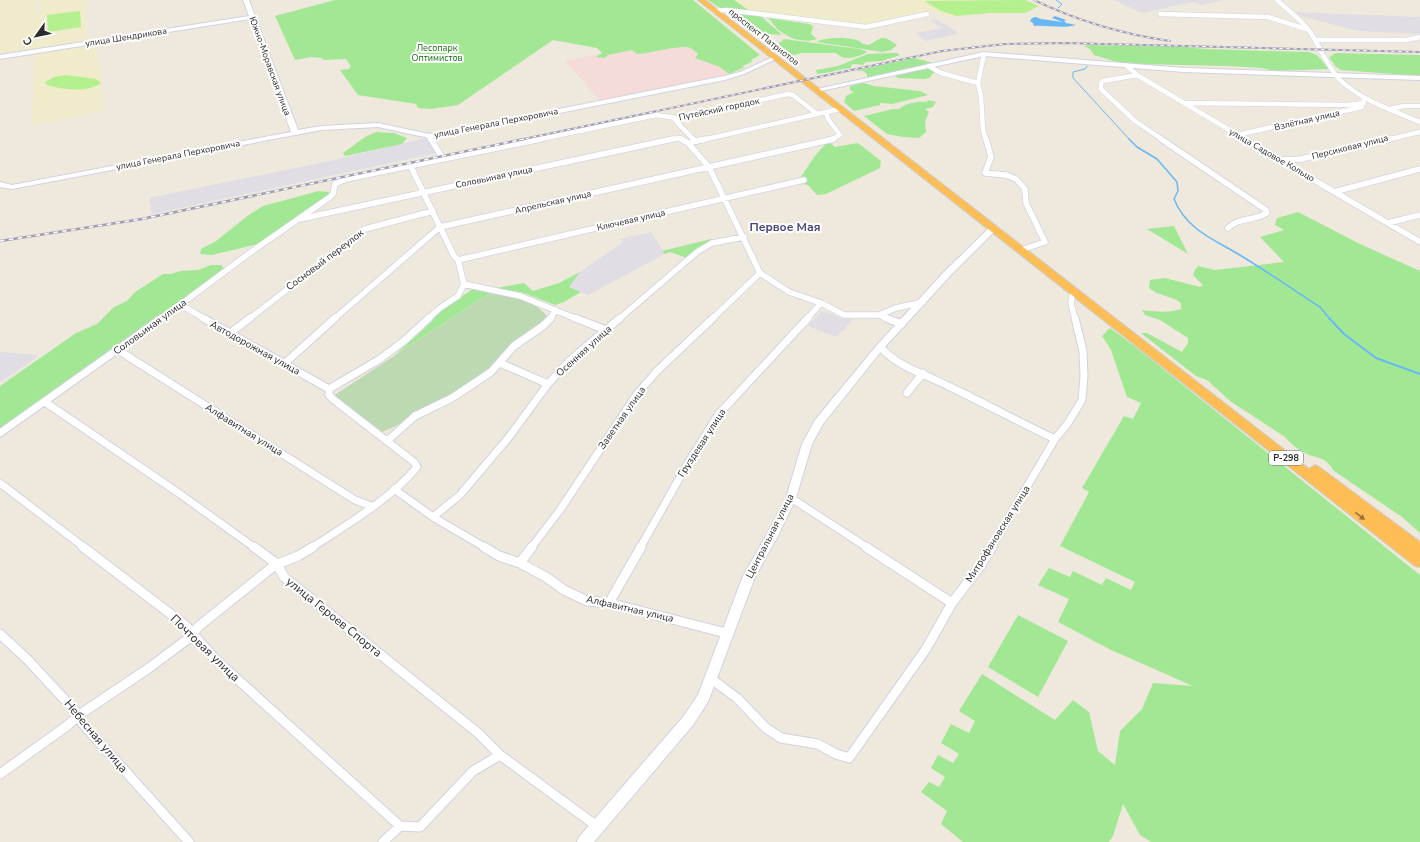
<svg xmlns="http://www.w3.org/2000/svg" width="1420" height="842" font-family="'Nunito Sans',sans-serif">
<rect width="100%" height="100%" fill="#eee9dc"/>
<path fill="#e1dde5" d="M1114,0h105l2,1 -20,4 -8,-3 -51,11z
M1294,12l126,5v17l-62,-3 -61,-16z
M935,19l22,12v3l-31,7 -11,-8 27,-5 -12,-8z
M426,138l11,15 -285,61 -3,-16 185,-38z
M651,232l14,22 -77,41 -19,-8 11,-15 43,-30 -3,-3z
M822,311l23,8h8l-11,13h-2l-4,5 -28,-11z
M0,352l38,3 -5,5 -33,22z"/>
<path fill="#f0ebca" d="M0,0h36l-1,15 4,-1 1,-14h48l-1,2v5h-2l2,33 -87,14z
M734,0h291l14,6 -14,7h-35l-39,4 -18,-5 -67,14 -115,-14z
M96,44l2,22h2l4,45 -72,14 3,-72z"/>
<path fill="#f5dcd8" d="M684,37l45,37 -128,27 -36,-40z"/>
<path fill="#a2e894" d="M335,0h358l67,55 -9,5 1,2 -10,4 3,1 -16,7 -9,-7 -25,-9 3,-4c-2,-2 -5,-5 -8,-6 -8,-4 -41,6 -53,6l-5,-4 -24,5 -3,3 -9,-1 6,-4 -5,-5 -44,-8 -95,65 -27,4 -13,-1 -2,-4 -58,-9 -18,-25 9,-1 2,-3 -5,-7 -23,1 -1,-2 -11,-1 -16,3 -20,-44z
M708,0h26l17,12 -31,-4z
M730,11l32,6 20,18 -29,-2 -8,-5 -3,-6 -14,-8 -1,-2z
M768,18l41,6 4,2 -2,8 6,5 -9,2 -14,-2 -6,-3 -10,-6z
M833,38c9,0 24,-1 30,6l5,1c15,-6 11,-13 29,0l-6,5 -9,2 -65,-10 3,-2z
M784,39l75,10 7,2v2c-10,4 -21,9 -30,0h-35l-7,2v6h-3l-19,-12z
M1090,45l96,2 19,2 104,3 8,3 12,14 -53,2 -14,-3 -34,-2 -89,-2 -19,-1 -26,-8 -4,-6 -6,-3z
M890,53h7l3,2 -18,6 -16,1 -3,3 -8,-1 -4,1v3c-12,1 -21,5 -34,6l-1,-4 22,-4 30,-12z
M1336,53l84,2v21l-79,-6 -5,-3 -7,-10z
M914,58l16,4 -1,2 -62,14v-4l-4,-3h-8z
M930,68l6,3 -5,4v2l-6,2 -27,-1 -3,-2z
M864,83l10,3 46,5 8,4 -36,9 -12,-1v2l-26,6 -10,-9 2,-6 8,-4 -4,-2v-4z
M928,100l8,2 -3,5 -8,2 4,3 -4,10 1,10 -7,6 -16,-1 -16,-3 -23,-18 29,-7h6c6,-6 20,-8 28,-7z
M376,132l18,1 13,5 -5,6 -57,12 -2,-3 22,-16z
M828,141l7,6 23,-4 23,18 -1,7 -54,26 -9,1 -9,-10 -11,-2 17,-26z
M319,191l10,1 -1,5 -66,46 -50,12 -12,-1 1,-5 15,-8 34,-27 13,-8z
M1298,212l62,32 60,27v262l-18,-16 -68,-46c-10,-16 -15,-11 -29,-18 -8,-4 -14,-9 -20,-16l-55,-36 -23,-21 -11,-4 -55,-43h6l35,19 6,-9v-5l-28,-18 -15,-5 -3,-5c14,2 26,3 39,-1v-6c-8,-7 -21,-6 -32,-15l1,-8 15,-2 35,9 3,-2 -10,-10 2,-5 3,-4 17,4 69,-8 -24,-25 24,-7 -9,-5 2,-7z
M1174,226l14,28 -41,-25z
M711,239l3,1 -27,18 -17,-6 -5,2 -3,-3z
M211,265h10l4,5 -225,161v-45l76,-53 21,-9 17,-17 13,-6 8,-9 28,-18h8l10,-3 17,-1z
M580,272l-11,15 12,5 -17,10 -9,3 -31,-12 -27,-5 27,-5 9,8 26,-8z
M473,289l17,4 -95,62 30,-27 15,-17z
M1110,328l27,20 283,227v267h-269l-11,-7 -17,-31 -10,32 -4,6h-146l-22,-18 6,-13 -26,-19 8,-10 10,5 6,-10 -14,-9 7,-13 15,8 6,-9 -18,-11 10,-19 18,9 6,-12 -16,-10 23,-37 73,46 18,-20 16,12 9,39 17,14 5,-34 22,-22 11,-26 40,3 -82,-36 -53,-28 11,-23 -31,-14 11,-17 21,9 3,-6 29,14 4,-7 25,12 4,-8 -75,-36 29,-54 -7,-4 42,-72 9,3 8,-16 -14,-6 -16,-47 -9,-14z
M1018,615l50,26 -30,56 -50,-30z"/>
<path fill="#bdd9b1" d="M490,293c22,3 43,6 58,24l-41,30 -8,12 -24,21 -26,17 -30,14 -23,15 -14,6 -49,-36z"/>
<path fill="#b5f08f" d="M1025,0l14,6 -14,7h-35l-33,3 -16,-5 -17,-10z
M80,11l1,16 -33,5 -1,-17z
M66,75l30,4 5,4c-12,10 -42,7 -55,1l-1,-2 9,-5z"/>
<path fill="#67b7f7" d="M1055,16l11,4 -2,1 2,2 10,2c-13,4 -28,0 -42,1l-1,-3 -3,-2 2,-3 4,-1 5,2 22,3 -11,-4z"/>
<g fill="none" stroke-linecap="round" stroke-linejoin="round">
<path stroke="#67b7f7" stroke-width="1" d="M1056,0l6,4 -4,4
M1087,66l-2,3 -12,3v6l57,62"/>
<path stroke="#67b7f7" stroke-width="1.5" d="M1129,139l8,8 20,12 20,23 1,9 -4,8c13,32 42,41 69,58 26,16 51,33 77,50l10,12"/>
<path stroke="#67b7f7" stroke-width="2" d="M1329,318l15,16 32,24 44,16"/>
<defs>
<path id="street-far3" d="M1277,0c13,12 30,24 38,40 7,13 14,28 24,39 21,21 54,32 81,43
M715,11l12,-1 139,17 61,-13
M1160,14l108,3 38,12
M1315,40h92l13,-3
M984,54l-6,29 3,13 2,34 3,10
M929,66l12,7 37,10
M1127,66l10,9 109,65
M1137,75l-34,6 -2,2v6l34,32 28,19
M1185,103l162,2 17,-2 -1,-6
M1390,109l14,-3h16
M826,112l2,7 12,16 -10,5
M1237,135l125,-28
M429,136l2,4
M536,140l120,-25 20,3
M667,140l13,-2 3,2
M694,140l-20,-21 114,-25 5,1 24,19 23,-5
M702,140l115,-26
M1386,140l34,-8"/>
<path id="street-far2" d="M681,139l7,4 21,24 51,106 29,19 32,11 23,12h35l9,4
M693,139l2,2
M986,139l5,18 -6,16 21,2 10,4 9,10 1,14 19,39 -24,8
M1161,139l105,71 1,3c-12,8 -28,4 -39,15
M1244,139l176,103
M692,142l14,-3
M443,159l98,-20
M1282,160l19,-1 89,-20
M411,167l43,89 4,4 6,24 56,12 57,23
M1334,192l86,-23
M300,219l373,-80
M1388,223l32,-8
M458,260l346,-80
M1073,291l-2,12 4,16
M181,305l24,14
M879,315l17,-7 27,-6
M161,319l90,-67 79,-55 3,-3 2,-10 11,-5 97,-20 -12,-20
M249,319l116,-90 68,-18
M334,319l106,-92 394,-88
M428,319l12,-11 18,-12 6,-12
M550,319l6,-9
M619,319l78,-67 15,-9 32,-6
M712,319l48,-46
M807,319l14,-16"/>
<path id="street-far1" d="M203,318l126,71
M575,318l31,12
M886,318l16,6
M229,334l21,-16
M880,347c20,21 43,26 68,39 36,17 71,36 107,53
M118,350l237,150 16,6
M500,363l48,21
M284,364l51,-46
M329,389l51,-30 25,-19 24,-22
M907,393l16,-20
M45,402l135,92 75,54
M0,433l162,-115
M387,441l28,-25 37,-18 39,-26 23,-26 29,-20 8,-8
M0,483l85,65
M394,489l39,28 53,31
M791,498l77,50
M433,517l27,-22 49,-58 39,-53 20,-22 52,-44
M311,548c34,-22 81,-50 106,-81l-3,-5 -80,-62 -5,-5v-6
M531,548l29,-38 77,-116 20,-23 56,-53
M640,548l48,-85 30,-48 90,-97
M991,548l64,-109 13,-16 14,-23 2,-24 -1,-25 -8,-33"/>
<path id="street" d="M83,547l102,78 30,34 185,167
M254,547l23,17 7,13 194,156 22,22 98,72
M484,547l15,9 21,7 26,14 18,13 23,11 22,2 117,30
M866,547l86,56
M520,563l12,-16
M609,603l32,-56
M0,634l27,25 52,56 3,8 107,119
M710,678l27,20 29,30 15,10 37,6 18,10 13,4 77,-109 26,-46 29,-38 11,-18
M0,774l68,-49 11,-10 70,-47 40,-30 10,-12 76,-61 23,-9 15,-9
M383,842l17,-16 20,1 53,-56 27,-16"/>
<path id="secondary" d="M243,0h6l49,130 23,-4 57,-3 51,11 20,-3 275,-55 16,-4 33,-15 5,1 -34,16 -19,6 -276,55 -20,3 -51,-11 -57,3 -309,59 -12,-2v-5l12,3 279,-53 -41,-113 -250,40v-4l249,-39z
M984,52l200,16 236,8v4l-236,-8 -200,-16 -168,36 -3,-2z
M991,226h6l1,2 -48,48 -67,73 -60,75 -11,20 -16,54 -18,38 -23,41 -47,125 -15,23 -99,117h-17l2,-5 104,-120 15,-22 45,-119 24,-42 19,-36 16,-54 13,-24 62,-75 67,-73z"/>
<path id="highway" d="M698,0h7l604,469 6,-4 4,2 101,75v25l-5,-1z"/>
</defs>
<use href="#street-far3" stroke="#d1d1e4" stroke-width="5.5"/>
<use href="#street-far2" stroke="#d1d1e4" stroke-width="7"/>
<use href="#street-far1" stroke="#d1d1e4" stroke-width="9"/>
<use href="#street" stroke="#d1d1e4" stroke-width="11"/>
<use href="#secondary" stroke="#d1d1e4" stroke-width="2"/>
<use href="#highway" stroke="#ccc" stroke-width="2"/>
<use href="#street-far3" stroke="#fff" stroke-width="4.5"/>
<use href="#street-far2" stroke="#fff" stroke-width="5.5"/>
<use href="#street-far1" stroke="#fff" stroke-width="7"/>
<use href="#street" stroke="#fff" stroke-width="9"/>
<use href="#secondary" fill="#fff" fill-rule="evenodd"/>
<use href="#highway" fill="#ffbd55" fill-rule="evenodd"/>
<defs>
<path id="rail-far1" d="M1034,0c44,21 88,34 136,41
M519,140l423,-89 63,-7 61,-1 354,9"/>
<path id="rail" d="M0,241l142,-22 382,-80"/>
</defs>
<use href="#rail-far1" stroke="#9f9eb6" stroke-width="2"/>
<use href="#rail" stroke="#9f9eb6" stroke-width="2.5"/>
<use href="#rail-far1" stroke="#fff" stroke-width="1" stroke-dasharray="3.5" stroke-linecap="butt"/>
<use href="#rail" stroke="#fff" stroke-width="1.5" stroke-dasharray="4.5" stroke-linecap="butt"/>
</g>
<defs><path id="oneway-solid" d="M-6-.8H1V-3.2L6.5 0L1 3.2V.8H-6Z"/></defs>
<use fill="#957440" href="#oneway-solid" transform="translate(1360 516) rotate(38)"/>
<g text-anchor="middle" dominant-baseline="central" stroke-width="4" stroke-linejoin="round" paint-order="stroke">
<g font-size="9" fill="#2b2b2b" stroke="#fff">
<text transform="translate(126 37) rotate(-9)">улица Шендрикова</text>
<text transform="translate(764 37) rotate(38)">проспект Патриотов</text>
<text transform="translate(270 66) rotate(70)">Южно-Моравская улица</text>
<text transform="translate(719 109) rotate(-12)">Путейский городок</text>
<text transform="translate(1307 120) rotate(-13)">Взлётная улица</text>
<text transform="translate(496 123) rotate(-11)">улица Генерала Перхоровича</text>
<text transform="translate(1350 147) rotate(-14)">Персиковая улица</text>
<text transform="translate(178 155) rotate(-11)">улица Генерала Перхоровича</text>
<text transform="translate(1272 155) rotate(30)">улица Садовое Кольцо</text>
<text transform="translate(494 177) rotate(-12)">Соловьиная улица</text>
<text transform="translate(553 202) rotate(-13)">Апрельская улица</text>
<text transform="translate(631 220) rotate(-13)">Ключевая улица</text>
</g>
<g font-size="9" fill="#176d15" stroke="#fff">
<text x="437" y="48">Лесопарк<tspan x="437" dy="10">Оптимистов</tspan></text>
</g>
<rect fill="#fff" stroke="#6b6b6b" stroke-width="1" x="1269" y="451" width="34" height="14" rx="3"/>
<g font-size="9" font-weight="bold" fill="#2b2b2b">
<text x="1286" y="458">Р-298</text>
</g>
<g font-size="10" fill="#2b2b2b" stroke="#fff">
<text transform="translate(325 260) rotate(-37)">Сосновый переулок</text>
<text transform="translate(150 327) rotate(-36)">Соловьиная улица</text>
<text transform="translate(255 348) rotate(29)">Автодорожная улица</text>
<text transform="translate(584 351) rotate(-42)">Осенняя улица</text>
<text transform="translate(622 418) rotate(-55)">Заветная улица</text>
<text transform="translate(244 430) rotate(32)">Алфавитная улица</text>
<text transform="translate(702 443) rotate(-57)">Груздевая улица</text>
<text transform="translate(998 534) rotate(-58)">Митрофановская улица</text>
<text transform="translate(770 536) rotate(-63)">Центральная улица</text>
<text transform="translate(630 609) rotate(13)">Алфавитная улица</text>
</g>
<g font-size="12" font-weight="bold" fill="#48487f" stroke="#fff">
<text x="785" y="227">Первое Мая</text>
</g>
<g font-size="12" fill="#2b2b2b" stroke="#fff">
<text transform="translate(334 617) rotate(39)">улица Героев Спорта</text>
<text transform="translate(205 648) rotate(44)">Почтовая улица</text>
<text transform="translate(96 736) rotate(50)">Небесная улица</text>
</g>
</g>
<g transform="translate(36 36) rotate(237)" stroke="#ffffff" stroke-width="3" paint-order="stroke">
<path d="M0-3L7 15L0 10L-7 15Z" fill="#2b2b2b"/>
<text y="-6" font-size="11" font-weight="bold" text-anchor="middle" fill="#2b2b2b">С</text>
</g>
</svg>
